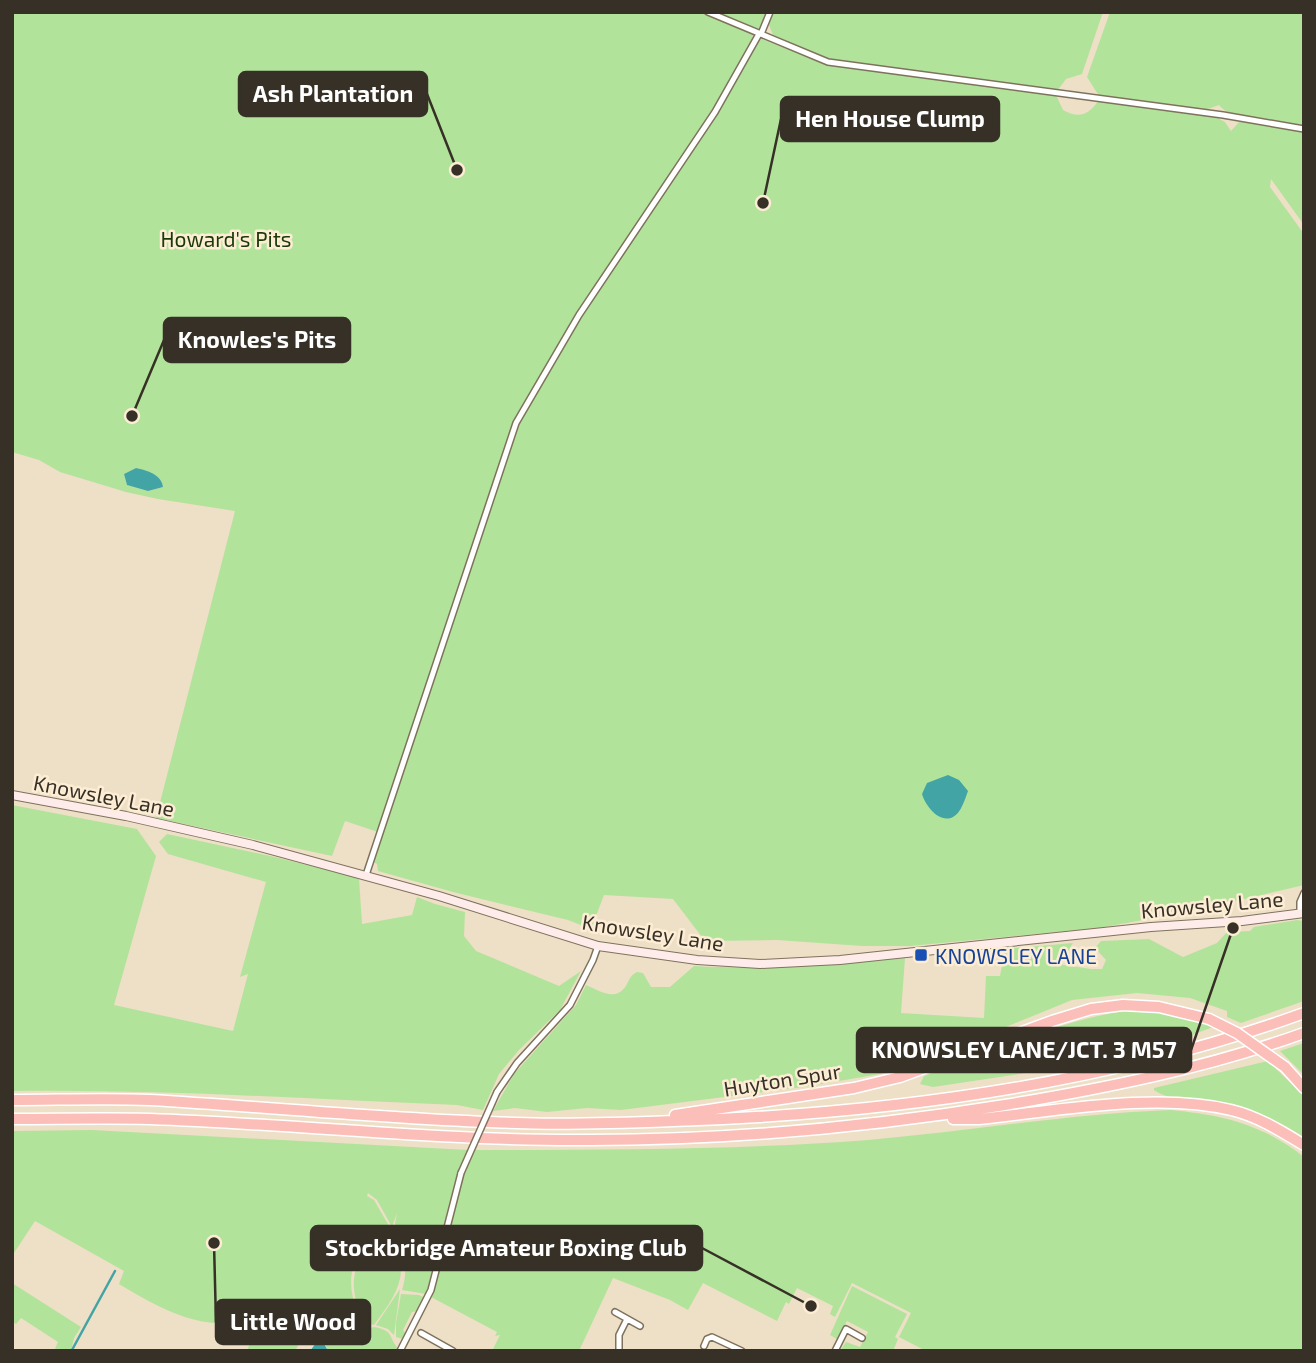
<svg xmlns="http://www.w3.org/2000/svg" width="1316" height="1363" font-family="'Exo 2',sans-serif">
<rect width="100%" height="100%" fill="#eedfc7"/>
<path fill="#b2e39b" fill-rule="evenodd" d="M12,12h689l9,4 1,-4h392l-21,62 -16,5 -9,12 -239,-34 -4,3 25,6 217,29 7,15c15,9 26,5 35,-9l116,15 11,6 6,9 9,-10 15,1c-11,-9 -27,-5 -36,-17l-14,5 -106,-14 -12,-19 23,-65h194v115l-4,4 4,1v93l-33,-46 -1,8 34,47v651l-106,25 -99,18 -189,18h-48l-85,-6 -72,1 -32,-42 -69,-4 -13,34 -23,-9 -115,-28 -75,-21 -1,-7 -5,-3 88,-267 -1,-7 -81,245 -33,-11 -13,35 -176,-38 79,-307 -77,-12 -32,-7 -66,-20 -21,-12 -27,-8zM764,24l5,1 4,10 14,6v8l-25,-10 -5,2 -45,80 -138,207 -3,-3 129,-192 52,-92 1,-6 -7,-4 2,-4 13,4zM136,468c11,3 25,7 27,19l-15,4 -21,-6 -3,-11z
M12,805l125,24 19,27 -42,149 119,26 15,-57 -8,3 26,-95 -98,-28 -9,-12 8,-8 108,23 84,21 3,46 50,-9 5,-18 18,7 30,8 -1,24 12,15 83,35 22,-15 -21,39 -41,40 -20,24 -16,36 -26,-5c-148,-6 -296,-16 -445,-14z
M1297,920l7,1v80l-63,22 -14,-6v-6l-37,-13 -53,-5 -65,7 -120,49 -72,25 -76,13 -183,23 -34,-2 -40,4 -32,-4 -22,3 21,-37 62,-69 10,-20c14,6 31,18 41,-1 3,-6 4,-9 10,-12l6,1 8,14h19l24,-21c71,4 140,-1 211,-8l-4,55 83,5 2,-42h14l5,-27 68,-6 -9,14 -13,6 40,6h11l4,-9 -11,-12 6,-7 48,-2 34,18 34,-14 10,-11 23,-1 4,-4z
M1124,1011c30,-1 61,3 89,16l-37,14 -51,9 -73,19 -119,18 -13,-3 4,-8c66,-23 130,-54 200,-65z
M1304,1043v32l-24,-24z
M1268,1061l36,35v41c-26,-17 -55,-29 -86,-35 -19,-3 -48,0 -64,-12v-2z
M1171,1110c51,5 91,14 133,47v194h-378l-27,-14 12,-24 -59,-30 -17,34 -5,-3 3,-8 -36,-18 -8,16 -3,-2 -9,19 -74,-38 -15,27 -18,-10 -57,-22 -34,73h-87l8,-16 -5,1 2,-4 -66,-35 33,-122 11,-25c131,0 263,0 393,-10 101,-9 201,-26 303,-30z
M92,1130l376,20 -12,27 -30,117 -24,-4c6,-17 4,-45 -8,-61l3,-16 -5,14 -15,-27 -9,-7 -1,3 7,4 18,31 -7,-1c-37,31 -41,45 -25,92l-35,-4 -6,1 45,6 4,5 5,-3c22,3 15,11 25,21l-2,3h-68l-4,-10 -12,-10 -6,5 -11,-5 8,6 -8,14h-48l11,-29c-59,8 -90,-9 -139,-38l5,-13 -89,-50 -23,35v-125z
M387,1233l8,1c4,6 6,12 6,21 3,31 -9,45 -27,70l-11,-3c-16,-39 -13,-65 24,-89z
M12,1283l69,44 -7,11 -3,13h-17l4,-9 -37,-24 -5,6 -4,-3z
M852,1286l55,28 -12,23 3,2 -5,12h-53l6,-9 14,5 8,-15 -21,-11 -10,18 -7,-4z
M400,1289l-6,46 -6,-6 -12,-4z
M401,1294l18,1 6,3 -7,13 -6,1 -9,18 3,4 -3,5 -7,-2v-14z"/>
<path fill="#42a4a4" d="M136,468c11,2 26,7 27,19l-15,4 -21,-6 -3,-11z
M948,775l11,5 9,11c-3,8 -7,22 -15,26 -14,7 -28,-12 -31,-23l5,-11z
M296,1329l10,6 6,-4 9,7 7,13h-18l6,-8 -22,-12z"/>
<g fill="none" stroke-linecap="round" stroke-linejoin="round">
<path stroke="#42a4a4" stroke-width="2.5" d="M72,1350l43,-79"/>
<defs>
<path id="minor" d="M708,12l120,50 395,53 81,14
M761,34l9,-22
M366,875l150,-452 63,-108 136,-203 44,-78
M1300,913v-11l4,-9
M497,1092l20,-29 53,-58 23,-45 5,-14
M615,1312l25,14
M421,1333l32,18
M704,1346l3,-7 5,-2 30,14
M400,1351l31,-61 30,-117
M619,1351v-16l8,-16
M835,1351l11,-22 16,9"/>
<path id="secondary" d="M12,795l114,21 127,29 186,51 159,50 99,14 63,4 80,-4 311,-33 91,-6 62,-8"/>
<path id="motorway" d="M1285,1067l19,21
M12,1100c46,0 92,-2 138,0 122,7 244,20 366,23 52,2 105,0 157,-2 212,-7 431,-35 631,-108
M675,1115l179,-27 46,-11 152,-56 39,-12 32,-4 36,2 50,12
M12,1119c46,0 92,-1 138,0 142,5 283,21 425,21 144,1 288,-12 430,-35 101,-17 202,-37 299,-72
M953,1119h26c78,-8 177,-27 252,-9 26,6 50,21 73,35"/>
</defs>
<use href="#minor" stroke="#7f725d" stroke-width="8"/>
<use href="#secondary" stroke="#7f725d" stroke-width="10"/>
<use href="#motorway" stroke="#fff" stroke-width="13"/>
<use href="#minor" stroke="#fff" stroke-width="5"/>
<use href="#secondary" stroke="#feecea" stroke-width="8"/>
<use href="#motorway" stroke="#fbbeb8" stroke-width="10"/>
<defs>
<path id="minor-bridge" d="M461,1173l36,-81"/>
<path id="motorway-bridge" d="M1209,1019l28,14 48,34"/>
</defs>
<use href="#minor-bridge" stroke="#7f725d" stroke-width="8" stroke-linecap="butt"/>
<use href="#motorway-bridge" stroke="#fff" stroke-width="13" stroke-linecap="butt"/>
<use href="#minor-bridge" stroke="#fff" stroke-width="5"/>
<use href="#motorway-bridge" stroke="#fbbeb8" stroke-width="10"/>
</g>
<rect fill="#1a4fb4" stroke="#fcedd4" stroke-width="2.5" x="914" y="948" width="14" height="14" rx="3.5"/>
<g text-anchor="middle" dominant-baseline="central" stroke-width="5" stroke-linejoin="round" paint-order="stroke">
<g font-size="21" fill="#1a3905" stroke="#fcedd4">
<text x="226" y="238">Howard's Pits</text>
</g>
<g font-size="21" fill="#363027" stroke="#fcedd4">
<text transform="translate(104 795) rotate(11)">Knowsley Lane</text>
<text transform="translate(1212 904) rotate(-5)">Knowsley Lane</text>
<text transform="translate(653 932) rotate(9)">Knowsley Lane</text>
<text transform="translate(782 1079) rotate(-9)">Huyton Spur</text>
</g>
<g font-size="21" fill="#164399" stroke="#fcedd4" text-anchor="start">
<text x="935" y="955">KNOWSLEY LANE</text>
</g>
</g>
<path fill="none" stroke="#363027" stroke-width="2.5" d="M457 170L427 94M763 203L781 119M132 416L164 340M1233 928L1191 1050M811 1306L702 1248M214 1243L216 1322"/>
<g fill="#363027" stroke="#fcedd4" stroke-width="2.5">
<circle cx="457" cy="170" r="7"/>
<circle cx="763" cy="203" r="7"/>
<circle cx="132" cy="416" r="7"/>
<circle cx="1233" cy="928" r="7"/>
<circle cx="811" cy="1306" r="7"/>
<circle cx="214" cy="1243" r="7"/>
</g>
<g fill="#363027" stroke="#363027" stroke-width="2.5">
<rect x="239" y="72" width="188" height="44" rx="7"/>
<rect x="781" y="97" width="218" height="44" rx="7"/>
<rect x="164" y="318" width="186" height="44" rx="7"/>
<rect x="857" y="1028" width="334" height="44" rx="7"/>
<rect x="311" y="1226" width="391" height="44" rx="7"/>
<rect x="216" y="1300" width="154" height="44" rx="7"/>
</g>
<g font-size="23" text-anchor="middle" font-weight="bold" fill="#fff">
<text x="333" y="102">Ash Plantation</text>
<text x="890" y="127">Hen House Clump</text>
<text x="257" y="348">Knowles's Pits</text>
<text x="1024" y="1058">KNOWSLEY LANE/JCT. 3 M57</text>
<text x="506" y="1256">Stockbridge Amateur Boxing Club</text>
<text x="293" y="1330">Little Wood</text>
</g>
<rect width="1316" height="1363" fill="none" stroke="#363027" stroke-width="28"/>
</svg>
